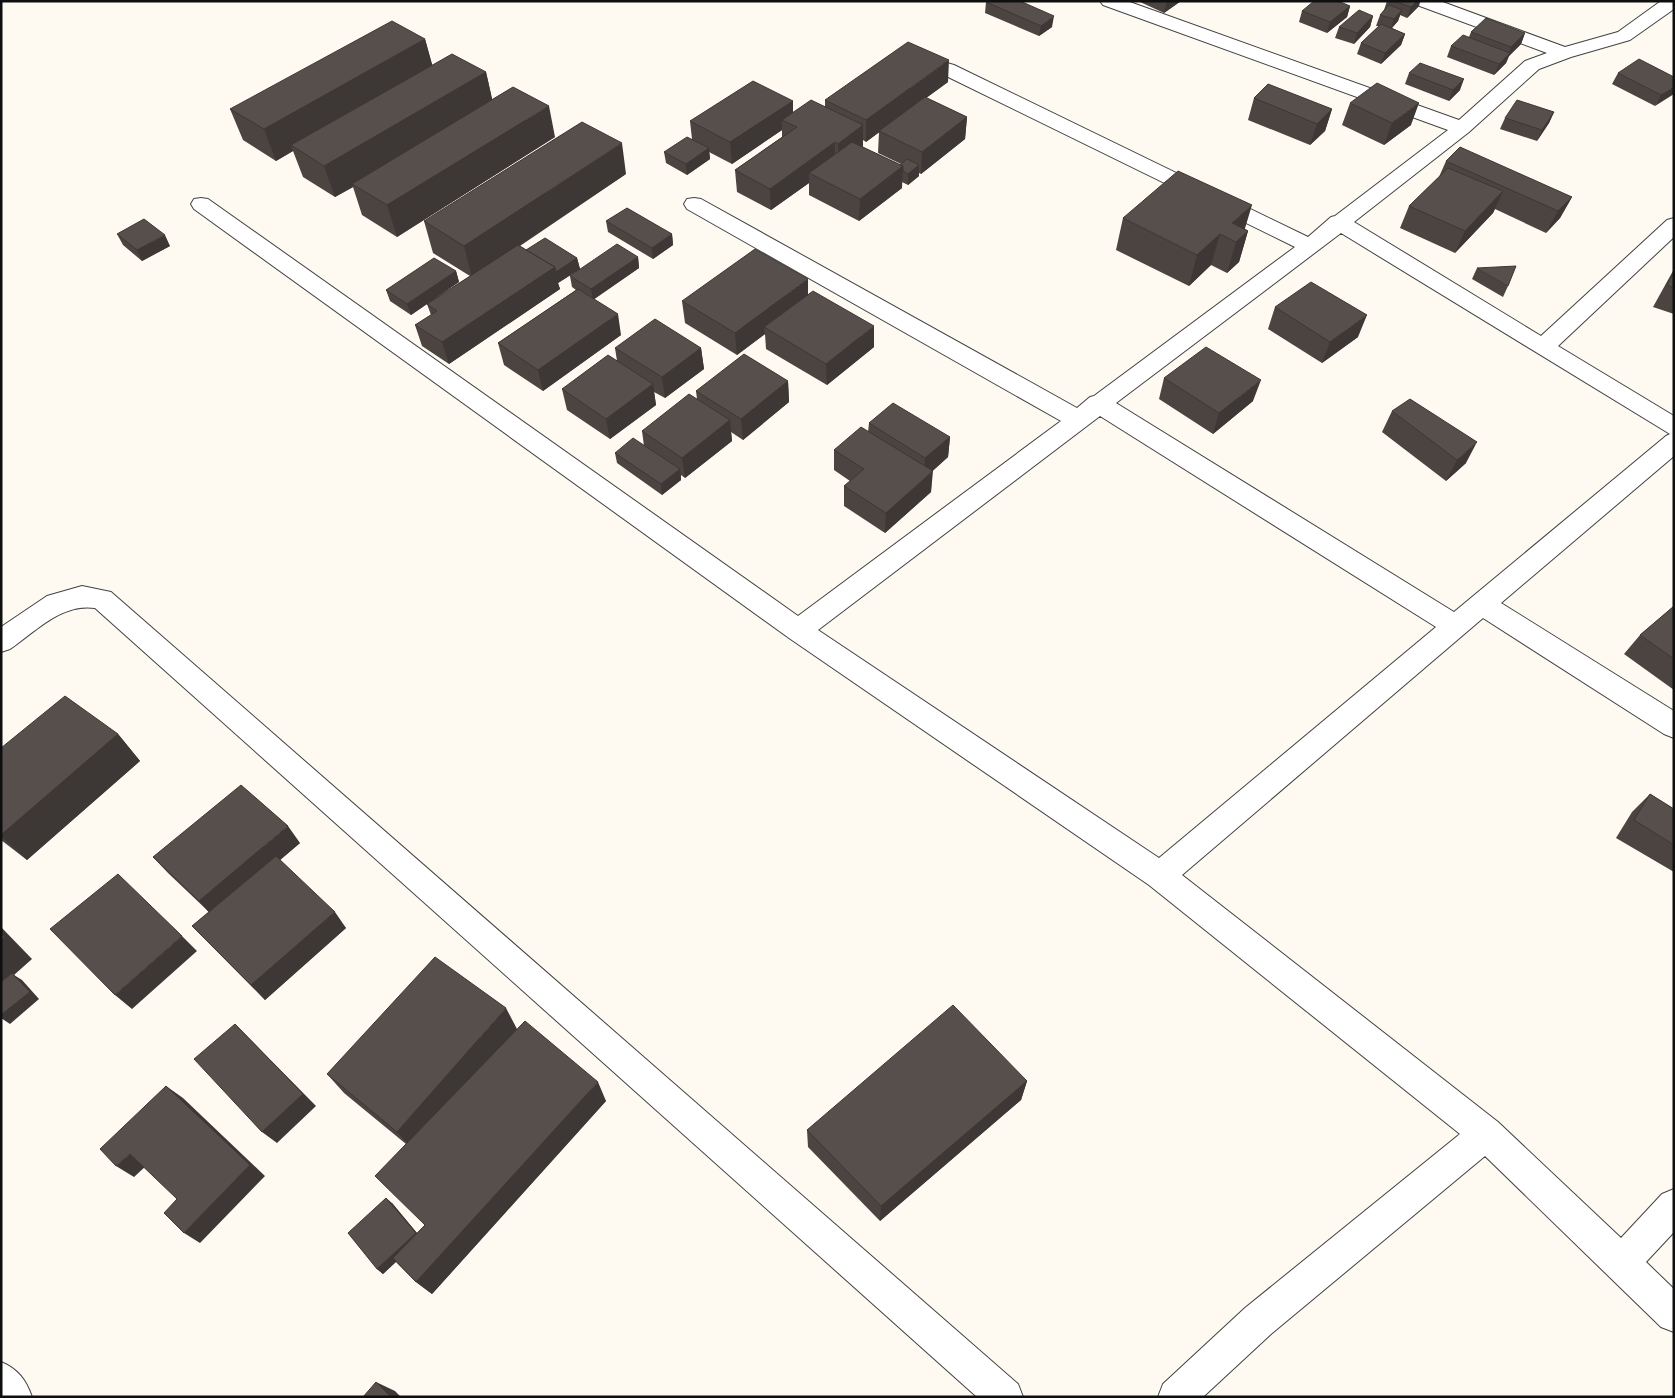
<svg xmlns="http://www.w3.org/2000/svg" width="1675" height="1398" font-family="'Roboto Serif',serif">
<rect width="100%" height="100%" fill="#fefaf1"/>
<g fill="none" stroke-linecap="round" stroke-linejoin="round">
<defs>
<path id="minor" d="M1100,1h27l332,119 66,-59 22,-8 -130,-48 -3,-4h26l125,46 53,-15 43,-31h13v8l-44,31 -59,17 -32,12 -70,63 -115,90 187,114 126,-116 7,-2v19l-116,109 116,70v40l-173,147 173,108v27l-10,-4 -181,-116 -301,257 316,247 123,116 41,-44 12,-5v43l-28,30 28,27v43l-13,-5 -176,-171 -214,178 -68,63h-45l5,-13 82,-76 215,-174 -311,-249 -360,-247 -595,-429 -3,-5 3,-5 7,-1 7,1 590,417 263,-195 -374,-212 -3,-5 3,-5 7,-1 7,1 376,209 13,-11 4,-1 201,-149 -355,-174 -2,-4 2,-4 7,-2 7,2 354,172 23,-20 4,-1 113,-86 -345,-125zM1341,233l329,201 -4,2 -212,176 -338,-209zM1100,416l336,211 -277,231 -341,-228z
M82,586l29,6 907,792 5,13h-46l-882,-789c-33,-5 -59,23 -85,41l-9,3v-25l46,-31z
M1,1362c17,7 25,18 31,35h-31z"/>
</defs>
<use href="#minor" stroke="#424242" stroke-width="2"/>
<use href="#minor" fill="#fff" fill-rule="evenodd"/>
</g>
<path fill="#4b4441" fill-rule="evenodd" d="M1138,1h43l-17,12z
M1387,1h33l-1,5 -12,12 -7,-3 -2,6 -6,7 13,6 -4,11 -20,19 -24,-10 4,-11 18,-17h-3l4,-11 4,-5z
M986,2l66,25 -13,9 -54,-23z
M1350,6l-3,11 -20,16 -28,-11 3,-11z
M1373,16l-3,11 -16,17 -19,-6 4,-11z
M1471,32l54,1 -4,11 -12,12 -3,7 -12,12 -47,-18 4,-11 18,-9z
M425,39l7,26 54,7 6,27 63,38 -158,100 -35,-22 -9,-28 -18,10 -32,-20 -10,-26 -17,10 -33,-21 -13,-31z
M1409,73l51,17 -11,11 -44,-17z
M1618,73l56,4 -19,29 -43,-22z
M948,82l-22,16 41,19 -2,22 -44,35 -2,-1v3l-11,9 -6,-3v6l-43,33 -50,-26v-12l-38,27 -34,-18 -2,-22 47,-33v-7l-50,34 -23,-12 1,7 -23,16 -21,-12 -2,-11 28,-13 -2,-18 103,-20v11l32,-5v-7zM879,132l-1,21 23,11 -1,1 -37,-18v-7l3,2z
M1254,98l78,11 -7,22 -15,14 -62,-25z
M1350,103l61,22 -27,20 -42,-20z
M1554,112l-5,11 -12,18 -37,-12 5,-11z
M1446,161l126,36 -12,21 -14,15 -51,-24 -2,4 -38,40 -55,-25 9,-22 30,-29z
M626,174l-106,72 6,4 51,8 3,11 -22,14 2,6 -111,75 -27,-18 -7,-21 16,-10 -4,-11 43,-28 -37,-23 -9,-32z
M1123,218l122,11 3,2 -9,31 -12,11 -16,-8 -22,21 -73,-36z
M606,221l66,13 1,11 -20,14 -45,-27z
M117,234l53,12 -28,15 -19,-16z
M638,257l1,11 -45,31 27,36 -78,56 -39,-26 -6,-22 78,-53 -4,-3 -2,-11z
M1477,268l31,18 -5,11 -31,-18z
M1674,269v45l-21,-7z
M456,271l3,11 -48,33 -21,-14 -4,-11z
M808,294l66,53 -47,38 -61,-36 -1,-15 -28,21 -52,-32 -3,-22z
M1275,307l83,30 -36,26 -54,-34z
M615,348h86l3,21 -39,29 -11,-6 2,13 -46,34 -43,-29 -5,-21 55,-28z
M1164,378l89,23 -40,33 -54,-35z
M788,381l1,21 -46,38 -12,-8 1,9 -47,37 -4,-3v5l-19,15 -45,-32 -2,-10 29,-7 -2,-15 55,-32 -1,-8z
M1392,411l74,52 -20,18 -64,-49z
M869,423l81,14 -2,20 -16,14 -1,21 -46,41 -41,-27v-20l6,-5 -16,-11v-20l34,-18z
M1674,606v84l-50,-36 16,-19z
M118,734l22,27 -113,99 -26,-20v-92z
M1650,794l24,15v63l-58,-34 16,-26z
M300,843l-20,17 66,68 -81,72 -73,-74 17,-14 -41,-39 -15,-16z
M517,1029l89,72 -174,193 -16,-12 -20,-20 -13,12 -6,-5 15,-66 25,30 8,-8 -19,-81 -62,-51 -17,-19z
M1027,1081l-6,19 -141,121 -72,-74 -1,-17z"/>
<path fill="#3d3735" d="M1167,1h14l-17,12z
M1417,1h3l-1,5 -12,12 4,-11z
M1350,6l-3,11 -20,16 3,-11z
M1402,10l-4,11 -8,9 4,-11z
M1054,16l-2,11 -13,9 2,-10z
M1373,16l-3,11 -16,17 3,-11z
M1525,33l-4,11 -12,12 -3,7 -12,12 5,-11 9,-9 3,-8z
M1405,34l-4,11 -20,19 4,-11z
M425,39l9,32 -143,74 2,6 -17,10 -12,-32z
M949,60l-1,22 -82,60v-22z
M486,72l7,31 -141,81 1,3 -18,10 -11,-31z
M1464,79l-4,11 -11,11 4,-11z
M1674,87v7l-19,12 6,-11z
M793,101v21l-11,-2v10l-50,34 -2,-22z
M1419,103l-8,22 -27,20 8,-22z
M549,106l6,31 -158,100 -10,-32z
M1332,109l-7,22 -15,14 7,-21z
M1554,112l-5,11 -12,18 5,-11z
M967,117l-2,22 -44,35 1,-22z
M863,125v22l-25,18v-21z
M835,142v22l-26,9v10l-38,27 -1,-21z
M622,143l4,31 -154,103 -8,-31z
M709,148l1,11 -23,16 -1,-11z
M919,165v11l-11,9v-11z
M903,166l-1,22 -43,33 1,-22z
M1503,191l-10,22 -38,40 10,-22z
M1572,197l-12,21 -14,15 12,-22z
M1252,205l-9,30 5,-4 -9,31 -12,11 9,-31 -4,-19z
M672,234l1,11 -20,14 -1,-11z
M1220,234l-9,31 -22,21 8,-31z
M165,235l5,11 -28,15 -5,-11z
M638,257l1,11 -46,32 -2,-11z
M577,258l3,11 -22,14 2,6 -111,75 -7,-22 113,-75z
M456,271l3,11 -48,33 -4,-11z
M808,279v22l-44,26 1,7 -28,21 -2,-22z
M618,314l3,21 -78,56 -5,-21z
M1367,315l-9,22 -36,26 8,-21z
M874,326v21l-47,38 -1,-21z
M701,348l3,21 -39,29 -3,-21z
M1261,380l-8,21 -40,33 6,-21z
M788,381l1,21 -46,38 -2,-21z
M653,384l3,21 -46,34 -4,-20z
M730,420l2,21 -47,37 -3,-20z
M950,437l-2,20 -24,22 1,-21z
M1477,442l-11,21 -20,18 11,-21z
M680,469l1,11 -19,15 -1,-11z
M933,471l-2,21 -46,41 1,-20z
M118,734l22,27 -113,99 -26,-24v-1z
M288,826l12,17 -87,74 -14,-16z
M335,912l11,16 -81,72 -14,-15z
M1,927l31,32 -18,16 8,5 17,19 -29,25 -9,-6z
M182,936l15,15 -65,58 -17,-14z
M506,1008l11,21 -104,120 -16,-17z
M235,1024l81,82 -39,37 -15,-11z
M1027,1081l-6,19 -141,121 1,-15z
M598,1082l8,19 -174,193 -16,-12z
M166,1086l17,12 82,78 -65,67 -16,-10z
M130,1154l17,11 -13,12 -18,-11z
M386,1198l6,5 29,35 -38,36 -6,-5z
M376,1382l19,9 6,6h-10z"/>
<path fill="#574f4c" stroke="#3d3735" d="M987,1h33l34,15 -13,10 -55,-24z
M1314,1h24l12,5 -20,16 -28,-11z
M1394,1h23l-6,6z
M1389,5l13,5 -8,9 -14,-4z
M1359,10l14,6 -16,17 -18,-6z
M1486,18l39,15 -14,14 -40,-15z
M392,21l33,18 -161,90 -34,-20z
M1381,24l24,10 -20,19 -24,-10z
M1463,35l47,18 -11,11 -48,-18z
M908,42l41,18 -83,60 -41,-20z
M452,54l34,18 -162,94 -33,-21z
M1639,59l35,18v10l-13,8 -43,-22z
M1420,63l44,16 -11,11 -44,-17z
M753,81l40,20 -63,41 -40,-21z
M1377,83l42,20 -27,20 -42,-20z
M1268,84l64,25 -15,15 -63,-26z
M513,87l36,19 -162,99 -35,-21z
M925,97l42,20 -45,35 -43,-21z
M811,100l52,25 -25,19 -3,-2 -65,47 -35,-19 62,-43 -15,-7z
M1517,100l37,12 -12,18 -37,-12z
M582,122l40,21 -158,103 -40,-25z
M687,137l22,11 -23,16 -22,-12z
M852,142l51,24 -43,33 -51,-26z
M1460,147l112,50 -14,14 -112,-50z
M907,159l12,6 -11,9 -5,-3v-5l-3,-1z
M1448,168l55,23 -38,40 -56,-25z
M1178,171l74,34 -20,18 16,8 -12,11 -16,-8 -23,21 -74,-37z
M627,208l45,26 -20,14 -46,-27z
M144,219l21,16 -28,15 -20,-16z
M545,238l32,20 -21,14 -1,-5 -29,-17z
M617,244l21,13 -47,32 -21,-13z
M518,245l37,22 -113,75 -27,-17 22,-14 -10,-7z
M755,249l53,30 -73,54 -53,-32z
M434,258l22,13 -49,33 -21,-14z
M1516,266l-8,20 -31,-18z
M1674,272v16l-7,-3z
M1311,282l56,33 -37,27 -55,-35z
M578,289l40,25 -80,56 -40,-27z
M813,291l61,35 -48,38 -62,-37z
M655,319l46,29 -39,29 -47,-29z
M1206,347l55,33 -42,33 -55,-35z
M744,354l44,27 -47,38 -45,-28z
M608,355l45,29 -47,35 -44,-30z
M689,394l41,26 -48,38 -40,-27z
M1410,399l67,43 -20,18 -65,-49z
M893,403l57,34 -25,21 -56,-35z
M861,427l72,44 -47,42 -42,-27 20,-17 -30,-19z
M633,438l47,31 -19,15 -46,-31z
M1674,606v53l-34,-24z
M65,696l53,38 -117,101v-87z
M241,785l47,41 -89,75 -46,-44z
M1650,794l24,15v36l-40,-25z
M276,856l59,56 -84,73 -59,-59z
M118,874l64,62 -67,59 -65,-66z
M1,934l4,3 -4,3z
M435,957l71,51 -109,124 -70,-58z
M12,973l18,19 -29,23v-33z
M953,1005l74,76 -146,125 -74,-76z
M525,1021l73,61 -182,200 -23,-24 32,-33 -50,-49z
M235,1024l68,70 -41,38 -68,-73z
M166,1086l84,79 -66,68 -20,-20 13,-14 -47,-45 -14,12 -16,-17z
M386,1198l30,35 -39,36 -29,-36z
M376,1382l15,15h-28z"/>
<rect width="1675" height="1398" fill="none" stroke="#0f0f0f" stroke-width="5"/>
</svg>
